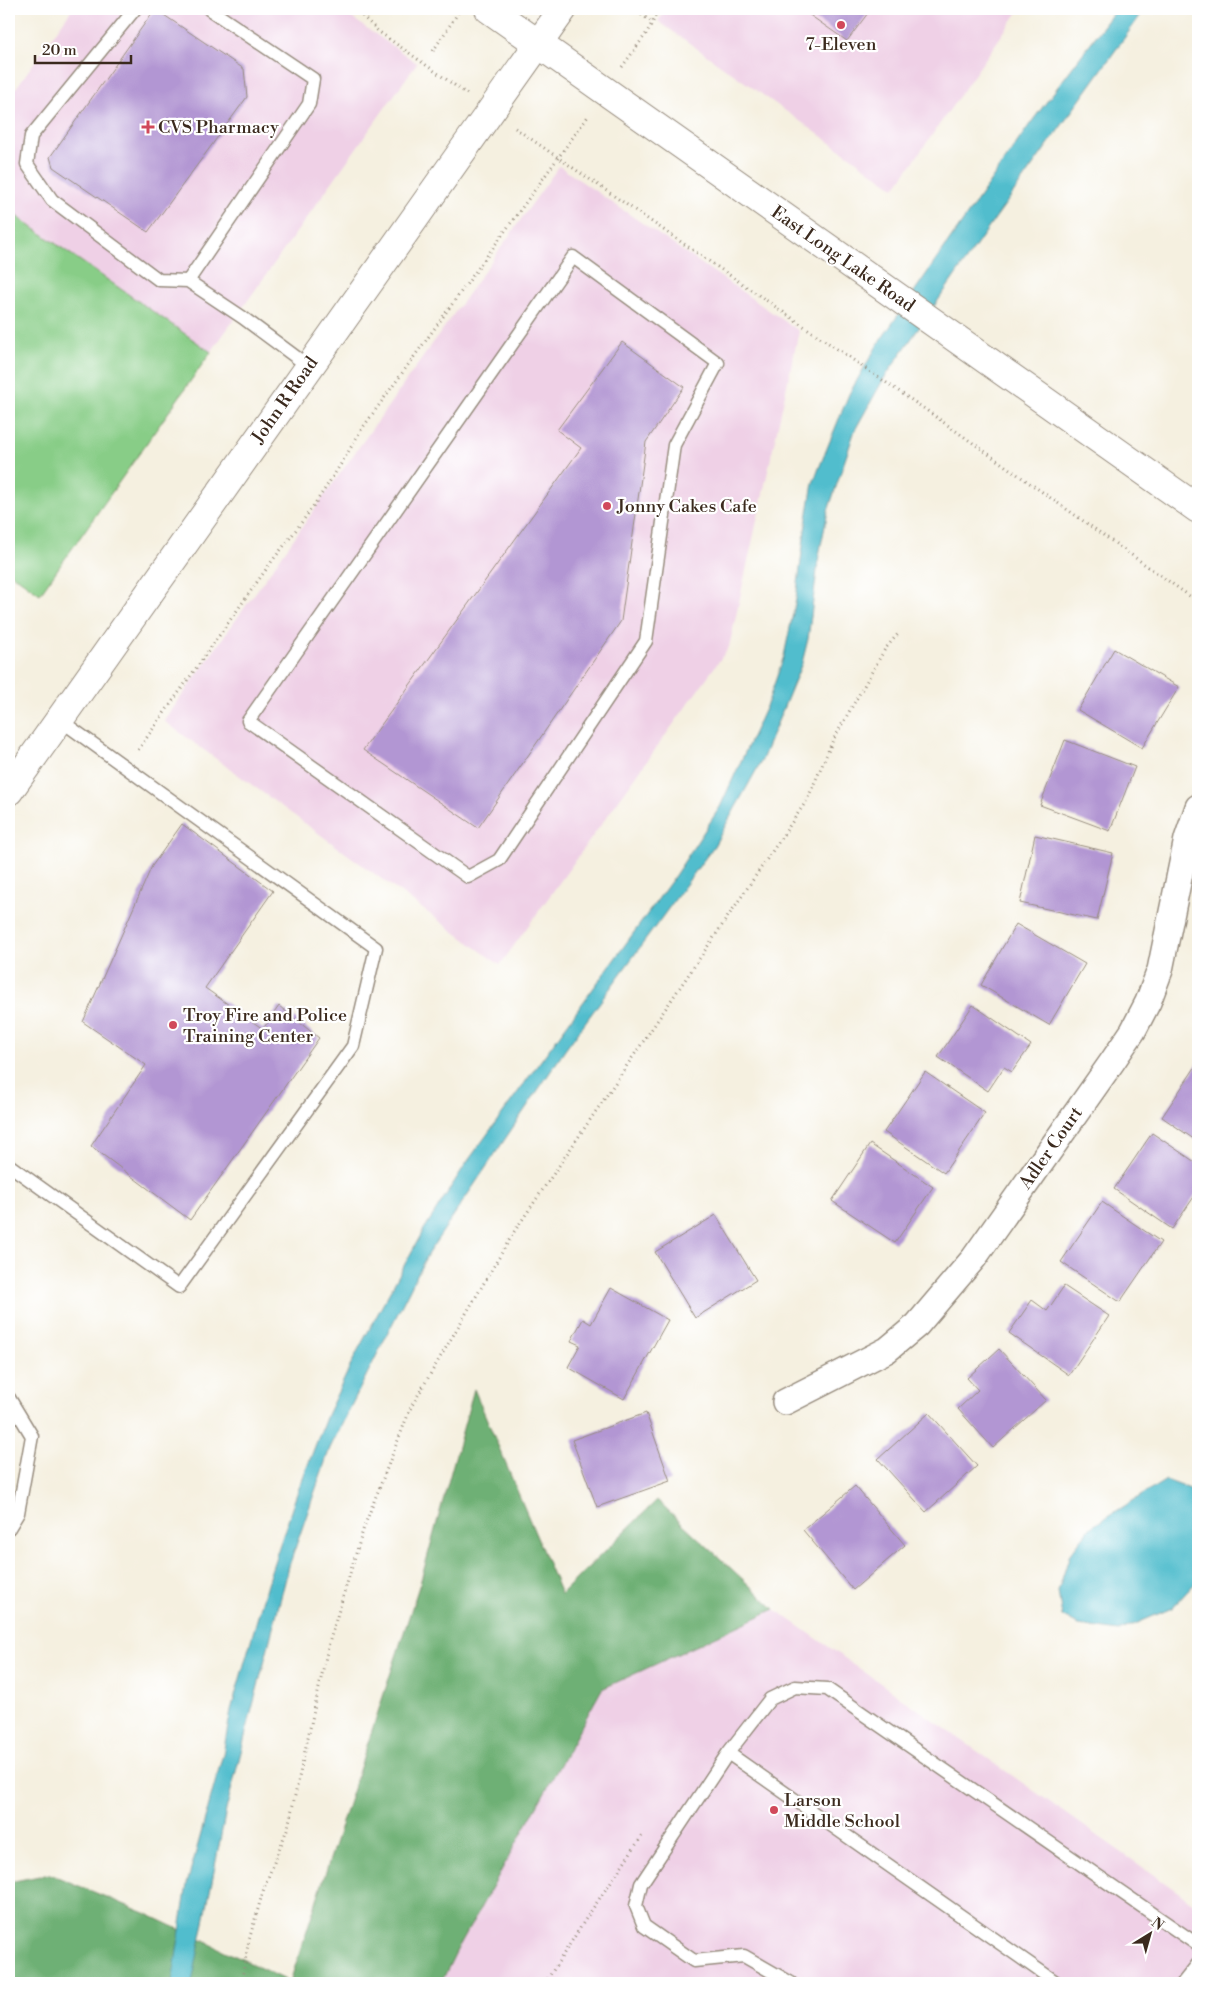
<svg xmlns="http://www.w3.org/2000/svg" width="1207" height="1992" font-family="'Libre Bodoni',serif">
<rect width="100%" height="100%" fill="#fff"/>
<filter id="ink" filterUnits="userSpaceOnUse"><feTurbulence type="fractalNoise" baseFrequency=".02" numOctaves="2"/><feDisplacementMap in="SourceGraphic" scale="10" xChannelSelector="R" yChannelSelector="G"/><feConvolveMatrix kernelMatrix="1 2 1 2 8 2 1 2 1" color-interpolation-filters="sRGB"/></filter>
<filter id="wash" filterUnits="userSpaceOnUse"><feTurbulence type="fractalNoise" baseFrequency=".0096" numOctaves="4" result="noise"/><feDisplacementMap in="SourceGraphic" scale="20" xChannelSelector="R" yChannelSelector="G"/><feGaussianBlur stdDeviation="1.12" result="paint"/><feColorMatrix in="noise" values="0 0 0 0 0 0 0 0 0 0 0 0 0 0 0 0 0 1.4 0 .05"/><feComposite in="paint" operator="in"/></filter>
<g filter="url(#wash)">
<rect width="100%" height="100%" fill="#f5f0e0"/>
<path fill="#efd0e6" d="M72,9h267l78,54 -206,289 -202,-141v-113z
M666,9h354l-125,179 -237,-167z
M559,166l240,165 -70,316 -229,318 -336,-244z
M675,1539l523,367v77h-833z"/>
<path fill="#88cd87" stroke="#627c52" d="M9,211l202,141 -171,242 -31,-22z"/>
<path fill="#6eb074" stroke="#546d49" d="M474,1389l87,205 96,-94 118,109 -173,80 -146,263 -15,31h-432v-101l41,-8 95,39 145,69 131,-402z"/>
<path fill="#51bdcd" stroke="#467476" d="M1116,9h29l-151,211 -96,138 -15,22 -28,50 -27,81 -9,44 -11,84 -6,24 -40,97 -48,86 -149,204 -138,205 -97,193 -41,118 -63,244 -34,173h-20l15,-99 36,-130 8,-44 39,-136 26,-78 31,-81 31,-65 65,-119 42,-66 207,-285 48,-73 48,-105 16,-46 12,-57 9,-69 8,-47 36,-89 29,-50 152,-220z
M1166,1480l32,12v88l-26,28 -53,23 -41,-6 -16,-9 -4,-24 12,-38 21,-27z"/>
<g id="blocks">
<path fill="#b296d3" d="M155,9l89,60 3,28 -99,135 -95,-65 -3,-10z
M801,9h70l-24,32z
M622,342l62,45 -38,55 -25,179 -143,207 -115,-78 218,-302 -24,-18z
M1114,649l65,38 -37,61 -64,-38z
M1065,740l70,27 -25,64 -70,-26z
M182,824l91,67 -68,97 58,41 16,-23 40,32 -129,182 -99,-74 55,-81 -63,-43 69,-156z
M1035,835l78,18 -16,67 -77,-17z
M1016,924l69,40 -36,61 -68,-40z
M973,1005l58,40 -19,27 -8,-5 -16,24 -50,-34z
M1198,1063v79l-36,-25z
M925,1072l60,41 -41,60 -60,-41z
M1152,1133l46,31v27l-26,38 -58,-40z
M870,1144l63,43 -38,56 -63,-42z
M1102,1202l59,40 -41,60 -59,-40z
M716,1215l40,65 -61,38 -40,-66z
M1064,1286l45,30 -40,59 -60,-42 23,-33 15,11z
M611,1288l57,32 -44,79 -56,-32 12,-22 -9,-4 12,-22 8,5z
M999,1349l47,51 -53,48 -35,-39 20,-19 -11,-12z
M646,1413l24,68 -73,26 -25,-67z
M929,1413l48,53 -51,46 -48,-53z
M855,1486l50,59 -52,45 -50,-60z"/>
</g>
</g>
<g filter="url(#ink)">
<use href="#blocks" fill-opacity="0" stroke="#988d7f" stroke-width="1"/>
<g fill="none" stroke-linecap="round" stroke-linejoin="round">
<defs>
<path id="lane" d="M135,9l-104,127 -4,28 25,36 107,80 29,1
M209,9l104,70 -4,25 -121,177 54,36 66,49
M573,257l145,106 -44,82 -28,196 -147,219 -31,17 -220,-156z
M9,1165l170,122 174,-241 23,-98 -316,-228
M9,1398l23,38 -14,77 -9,15
M728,1753l329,230
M791,1983l-47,-27 -50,5 -50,-35 -8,-20 5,-22 87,-131 42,-54 25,-12 32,2 371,256
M1183,1983l15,-19"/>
<path id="street" d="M785,1402l102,-52 30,-25 57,-67 138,-196 21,-31 15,-29 12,-32 27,-131 11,-32"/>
<path id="secondary" d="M489,9l709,500
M9,791l554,-782"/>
</defs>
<use href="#lane" stroke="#988d7f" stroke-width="15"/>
<use href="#street" stroke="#988d7f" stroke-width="28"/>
<use href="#secondary" stroke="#988d7f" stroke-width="30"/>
<path stroke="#988d7f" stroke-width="3" stroke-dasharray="1 4" stroke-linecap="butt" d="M355,9l23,22 89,63
M633,9l19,13
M433,51l25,-38
M622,67l24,-33 14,-25
M515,128l414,284 269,190
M138,750l134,-189c33,-41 63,-85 89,-131l228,-315
M241,1983l8,-43 15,-52 24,-61 41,-184 35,-116 47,-120 103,-175 293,-432 26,-60 52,-91 13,-15
M545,1983l44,-69 53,-78"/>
<use href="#lane" stroke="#fff" stroke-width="12"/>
<use href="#street" stroke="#fff" stroke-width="25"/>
<use href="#secondary" stroke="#fff" stroke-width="28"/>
</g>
</g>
<g fill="#d1495b" stroke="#fff" stroke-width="2">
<circle cx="841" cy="25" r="5"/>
<path d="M145.5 119.5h5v5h5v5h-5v5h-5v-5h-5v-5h5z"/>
<circle cx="607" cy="506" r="5"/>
<circle cx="173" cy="1025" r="5"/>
<circle cx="774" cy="1810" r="5"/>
</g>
<g text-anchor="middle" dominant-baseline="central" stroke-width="4.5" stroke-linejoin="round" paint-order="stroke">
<g font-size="18" fill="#3b2a1e" stroke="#fff" text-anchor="start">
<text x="841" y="44" text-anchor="middle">7-Eleven</text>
<text x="158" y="127">CVS Pharmacy</text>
<text x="617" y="506">Jonny Cakes Cafe</text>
<text x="183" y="1015">Troy Fire and Police<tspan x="183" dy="21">Training Center</tspan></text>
<text x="784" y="1800">Larson<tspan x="784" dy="21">Middle School</tspan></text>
</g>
<g font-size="18" fill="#3b2a1e" stroke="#fff">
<text transform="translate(843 259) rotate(35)">East Long Lake Road</text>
<text transform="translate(285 400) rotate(-55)">John R Road</text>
<text transform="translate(1051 1148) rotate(-55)">Adler Court</text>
</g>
</g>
<rect width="1207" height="1992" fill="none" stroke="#fff" stroke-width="30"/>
<g transform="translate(1150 1934) rotate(37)" stroke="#ffffff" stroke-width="4" paint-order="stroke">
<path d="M0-4L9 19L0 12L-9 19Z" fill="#3b2a1e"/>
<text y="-8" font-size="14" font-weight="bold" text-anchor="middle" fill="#3b2a1e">N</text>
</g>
<path d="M35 55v8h96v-8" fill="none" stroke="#3b2a1e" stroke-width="2.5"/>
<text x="42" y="55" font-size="15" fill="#3b2a1e" stroke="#ffffff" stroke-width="4" paint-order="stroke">20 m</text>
</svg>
